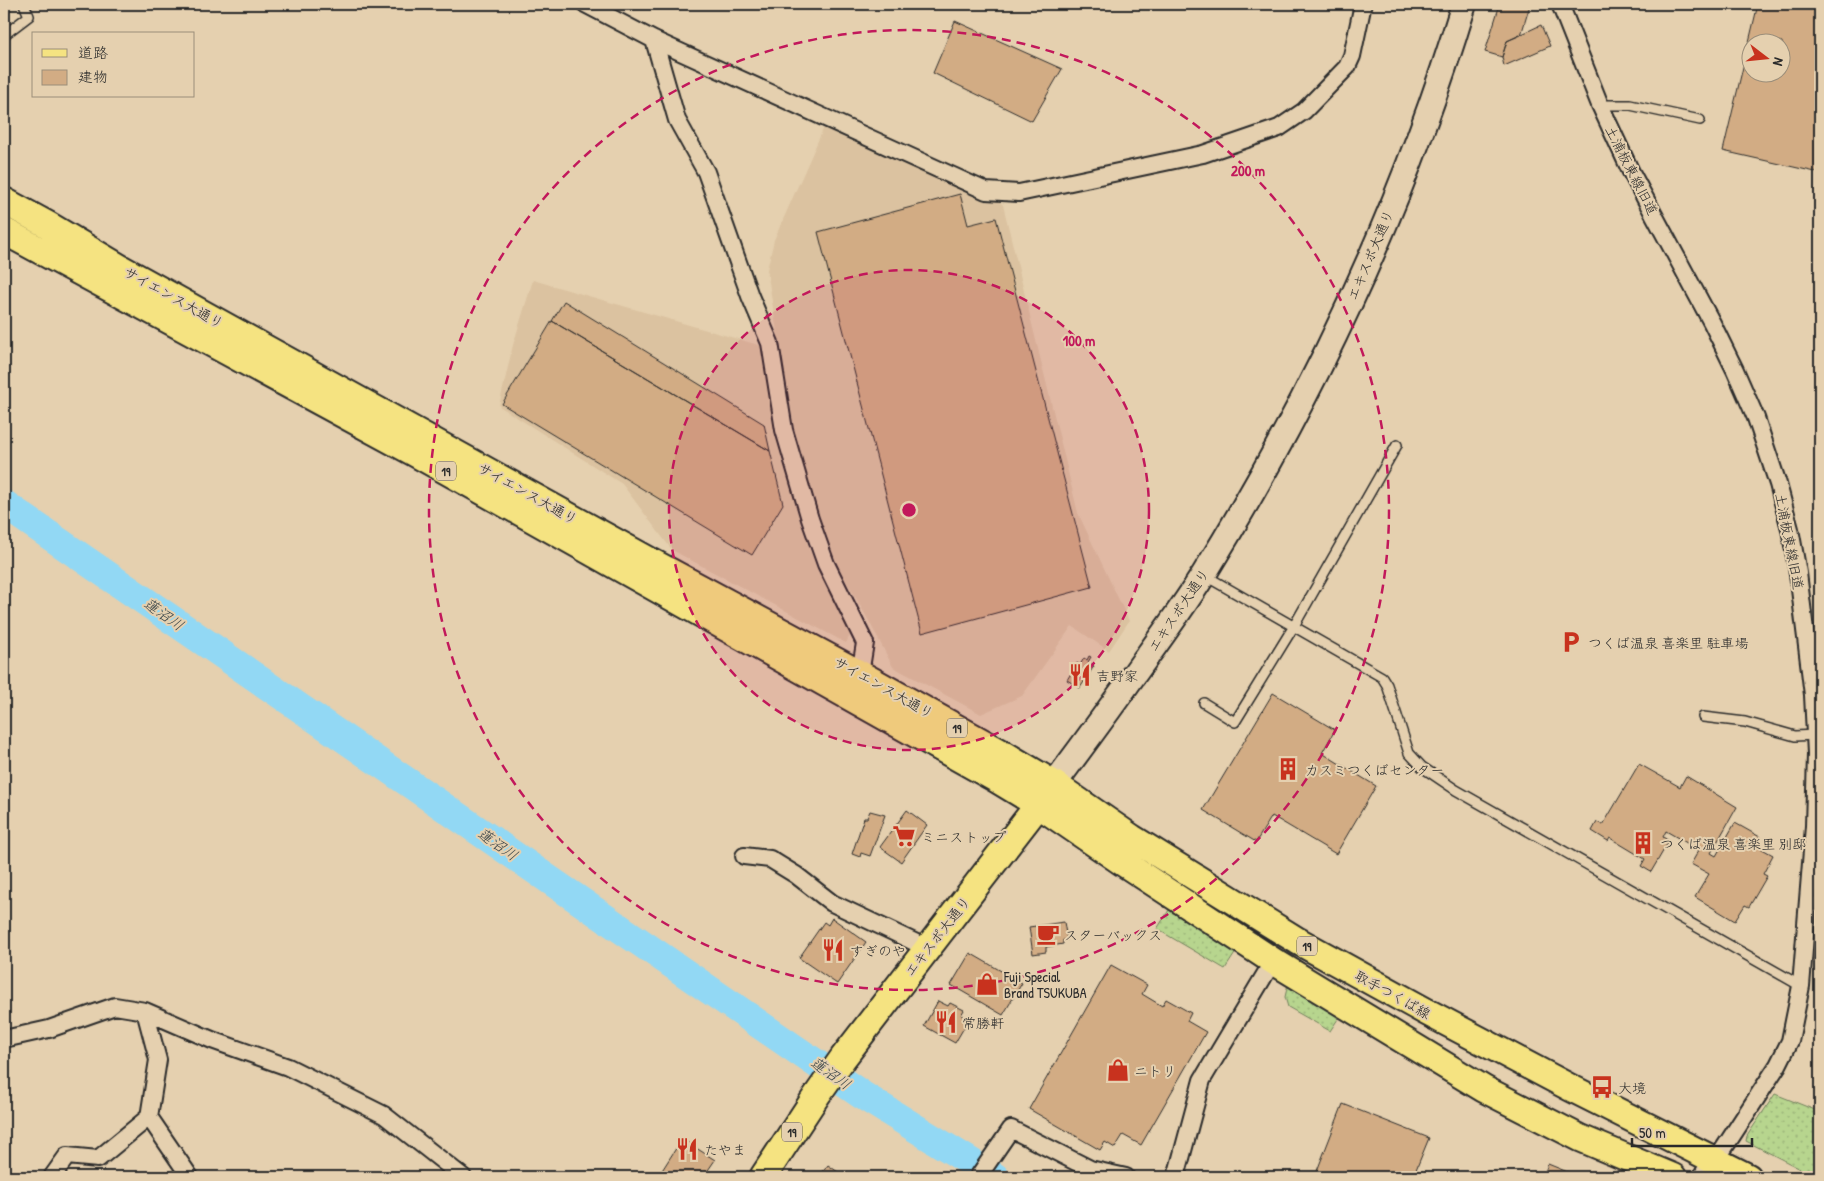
<svg xmlns="http://www.w3.org/2000/svg" width="1824" height="1181" font-family="'Patrick Hand','Klee One',sans-serif">
<defs>
<pattern id="grass-dots" width="8" height="8" patternUnits="userSpaceOnUse" patternTransform="scale(1.25)"><rect width="8" height="8" fill="#b7d58e"/><path d="M2 2h.1M6 6h.1" fill="none" stroke="#9eb77b" stroke-width="1.8" stroke-linecap="round"/></pattern>
</defs>
<rect width="100%" height="100%" fill="#e5d0af"/>
<filter id="ink" filterUnits="userSpaceOnUse"><feTurbulence type="fractalNoise" baseFrequency=".02" numOctaves="2"/><feDisplacementMap in="SourceGraphic" scale="10" xChannelSelector="R" yChannelSelector="G"/><feConvolveMatrix kernelMatrix="1 2 1 2 8 2 1 2 1" color-interpolation-filters="sRGB"/></filter>
<g filter="url(#ink)">
<path fill="#dbc2a0" d="M825,125l172,74 6,6 75,308 51,108 -20,30 -37,-25 -50,70 -41,18 -88,-47 -24,-46 -31,-54 -21,-53 -25,-89 -25,-155 7,-30z
M533,280l229,66 13,80 34,122 41,87 -4,8 -174,-93 -50,-66 -123,-78 14,-61z"/>
<path fill="url(#grass-dots)" stroke="#71805c" d="M1169,910l67,42 -11,17 -68,-40z
M1288,984l52,32 -10,15 -42,-24 -3,-10z
M1775,1094l45,18v65h-4l-70,-36 1,-5z"/>
<g fill="none" stroke-linecap="round" stroke-linejoin="round">
<path stroke="#92d8f4" stroke-width="29" d="M4,504l858,591 133,82"/>
</g>
<path fill="#d2ac84" stroke="#2b2b2b" fill-rule="evenodd" d="M1500,4l30,1 -9,30 -14,6 -5,16 -17,-5z
M1758,4h62v169l-97,-22zM1752,42h30v30h-30z
M955,21l107,48 -30,52 -99,-48z
M1541,25l9,21 -46,20 -2,-9 5,-16z
M960,194l8,31 28,-7 96,369 -170,46 -104,-401z
M564,301l200,123 6,27 -218,-130z
M552,321l218,130 13,53 -31,51 -250,-151z
M1089,656l2,1 -3,5 6,4 -14,22 -13,-8 10,-17 3,2 4,-7 3,2z
M1273,693l62,37 -13,23 54,33 -40,68 -64,-38 -16,26 -53,-32z
M1639,764l41,23 6,-11 51,31 -26,46 5,3 19,-33 25,14 -5,8 18,10 -10,19 4,2 -18,31 -4,-2 -10,16 -40,-24 14,-23 -18,-10 8,-14 -33,-19 -3,6 6,4 -18,31 -10,-6 4,-7 -35,-21 -2,3 -16,-10 5,-9 6,3z
M907,810l20,15 -26,37 -21,-15z
M870,811l15,4 -15,41 -9,-3 -1,4 -8,-3 12,-36h3z
M832,918l34,24 -29,42 -38,-26 25,-36 4,3z
M1064,922l3,18h-4v4l-17,3v5l-13,2 -4,-27z
M970,953l52,30 -19,32 -52,-30z
M1111,965l36,20 -5,9 20,12 4,-7 25,14 -4,8 19,11 -65,113 -18,-10 -8,13 -10,-6 -5,8 -71,-41z
M938,1001l10,5 2,-3 14,7 -3,5 8,4 -14,24 -31,-17z
M1343,1104l86,34 -16,39 -98,-1z
M682,1139l33,21 -11,16 -3,-2 -1,3h-32l-7,-5z
M1548,1164l32,13h-37z
M828,1165l17,12h-26z"/>
<g fill="none" stroke-linecap="round" stroke-linejoin="round">
<defs>
<path id="lane" d="M4,35l25,-19 -5,-12
M1600,105h30l70,15
M1204,575l178,102 5,8 22,68 13,14 34,23 345,196
M1204,703l31,19 59,-96 103,-181
M1703,717l42,5 50,14 20,-1"/>
<path id="street" d="M585,4l69,36 332,151 33,2 184,-39 76,-26 25,-17 43,-44 5,-11 11,-52
M1560,4l40,101 31,67 81,151 23,47 21,48 22,66 12,45 8,44 15,122 3,59 -2,72 -13,160 -11,55 -12,24 -63,97
M654,40l23,80 29,52 44,124 20,47 14,87 26,89 16,45 39,79 -5,31 -5,7
M744,856l26,3 26,16 36,28 95,45
M4,1039l45,-10 66,-23 30,5 67,29 76,27 96,48 79,62
M149,1117l41,60
M52,1177l15,-21 31,3 51,-42 9,-57 -13,-49
M978,1177l33,-48 79,40 36,8
M1176,1177l26,-97 71,-119"/>
<path id="secondary" d="M1054,784c30,-40 60,-81 89,-122 21,-29 42,-58 61,-88 109,-177 200,-371 260,-570
M1706,1177l9,-15"/>
<path id="primary" d="M4,201l44,24 74,44 528,292 210,113 142,79 52,31 78,54 166,103 127,70 146,77 177,89
M4,231l409,221 583,327 43,26 83,57 151,99 211,128 96,49 93,39
M763,1177l54,-82 26,-37 206,-267"/>
</defs>
<use href="#lane" stroke="#2b2b2b" stroke-width="12"/>
<use href="#street" stroke="#2b2b2b" stroke-width="20"/>
<use href="#secondary" stroke="#2b2b2b" stroke-width="28"/>
<use href="#primary" stroke="#2b2b2b" stroke-width="30"/>
<use href="#lane" stroke="#e5d0af" stroke-width="9"/>
<use href="#street" stroke="#e5d0af" stroke-width="16"/>
<use href="#secondary" stroke="#e5d0af" stroke-width="24"/>
<use href="#primary" stroke="#f5e381" stroke-width="26"/>
</g>
</g>
<circle cx="909" cy="510" r="240" fill="#c2185b" fill-opacity=".12"/>
<g fill="none" stroke="#c2185b" stroke-width="2.5" stroke-dasharray="9 6">
<circle cx="909" cy="510" r="240"/>
<circle cx="909" cy="510" r="480"/>
</g>
<defs>
<symbol id="parking-bare" viewBox="-9 -9 18 18"><path d="M-3.5-5.5H1a3.5 3.5 0 0 1 0 7H-1V5.5H-3.5ZM-1-3.4V-.6H.8a1.4 1.4 0 0 0 0-2.8Z" fill="#c8321e" stroke="#e5d0af" stroke-width="2.5" paint-order="stroke"/></symbol>
<symbol id="restaurant-bare" viewBox="-9 -9 18 18"><path d="M-5-6h1v4h1v-4h1v4h1v-4h1v5L-1.5 .5V6h-2V.5L-5-1ZM5-6V6H3V1.5H1.5Q1.5-4 5-6Z" fill="#c8321e" stroke="#e5d0af" stroke-width="2.5" paint-order="stroke"/></symbol>
<symbol id="building-bare" viewBox="-9 -9 18 18"><path d="M-4-6H4V6H1V3H-1V6H-4ZM-2.5-4.3h1.7v1.8h-1.7ZM.8-4.3h1.7v1.8H.8ZM-2.5-1h1.7V.8h-1.7ZM.8-1h1.7V.8H.8Z" fill="#c8321e" stroke="#e5d0af" stroke-width="2.5" paint-order="stroke"/></symbol>
<symbol id="supermarket-bare" viewBox="-9 -9 18 18"><path d="M-6-5.5h2.5l.6 2H6L4.5 2H-2.5L-4.4-4H-6ZM-1.5 3.2a1.3 1.3 0 1 0 .1 0ZM3 3.2a1.3 1.3 0 1 0 .1 0Z" fill="#c8321e" stroke="#e5d0af" stroke-width="2.5" paint-order="stroke"/></symbol>
<symbol id="cafe-bare" viewBox="-9 -9 18 18"><path d="M-5.5-4.5H6V0H3Q3 3.5 0 3.5H-2.5Q-5.5 3.5-5.5 0ZM3-3.2v2h1.7v-2ZM-6 4.5H4V6H-6Z" fill="#c8321e" stroke="#e5d0af" stroke-width="2.5" paint-order="stroke"/></symbol>
<symbol id="shop-bare" viewBox="-9 -9 18 18"><path d="M-5-2.5h2.3a2.7 3.5 0 0 1 5.4 0H5L5.5 6h-11ZM-1.5-2.5h3a1.5 2.3 0 0 0-3 0Z" fill="#c8321e" stroke="#e5d0af" stroke-width="2.5" paint-order="stroke"/></symbol>
<symbol id="bus-bare" viewBox="-9 -9 18 18"><path d="M-5-6H5V4H4V6H2V4H-2V6H-4V4H-5ZM-3.5-4V0h7V-4ZM-3.5 1.2v1.5H-2V1.2ZM2 1.2v1.5H3.5V1.2Z" fill="#c8321e" stroke="#e5d0af" stroke-width="2.5" paint-order="stroke"/></symbol>
</defs>
<g fill-rule="evenodd">
<use href="#parking-bare" x="1555" y="626" width="32" height="32"/>
<use href="#restaurant-bare" x="1064" y="659" width="32" height="32"/>
<use href="#building-bare" x="1272" y="753" width="32" height="32"/>
<use href="#supermarket-bare" x="888" y="820" width="32" height="32"/>
<use href="#building-bare" x="1627" y="827" width="32" height="32"/>
<use href="#cafe-bare" x="1032" y="918" width="32" height="32"/>
<use href="#restaurant-bare" x="817" y="934" width="32" height="32"/>
<use href="#shop-bare" x="971" y="968" width="32" height="32"/>
<use href="#restaurant-bare" x="930" y="1006" width="32" height="32"/>
<use href="#shop-bare" x="1102" y="1054" width="32" height="32"/>
<use href="#bus-bare" x="1586" y="1071" width="32" height="32"/>
<use href="#restaurant-bare" x="671" y="1133" width="32" height="32"/>
</g>
<g text-anchor="middle" dominant-baseline="central" stroke-width="4" stroke-linejoin="round" paint-order="stroke">
<g fill="#e5d0af" stroke="#635c53" stroke-width="1">
<rect x="436" y="461.5" width="20" height="19" rx="4"/>
<rect x="947" y="718.5" width="20" height="19" rx="4"/>
<rect x="1297" y="936.5" width="20" height="19" rx="4"/>
<rect x="782" y="1122.5" width="20" height="19" rx="4"/>
</g>
<g font-size="12" font-weight="bold" fill="#2b2b2b">
<text x="446" y="471">19</text>
<text x="957" y="728">19</text>
<text x="1307" y="946">19</text>
<text x="792" y="1132">19</text>
</g>
<g font-size="14" fill="#2b2b2b" stroke="#e5d0af">
<text transform="translate(1632 170) rotate(63)">土浦板東線旧道</text>
<text transform="translate(1370 255) rotate(-67)">エキスポ大通り</text>
<text transform="translate(174 297) rotate(29)">サイエンス大通り</text>
<text transform="translate(528 493) rotate(29)">サイエンス大通り</text>
<text transform="translate(1790 541) rotate(79)">土浦板東線旧道</text>
<text transform="translate(1178 610) rotate(-56)">エキスポ大通り</text>
<text transform="translate(884 687) rotate(29)">サイエンス大通り</text>
<text transform="translate(937 936) rotate(-52)">エキスポ大通り</text>
<text transform="translate(1393 994) rotate(29)">取手つくば線</text>
</g>
<g font-size="14" fill="#2b2b2b" stroke="#e5d0af" text-anchor="start">
<text x="1588" y="642">つくば温泉 喜楽里 駐車場</text>
<text x="1096" y="675">吉野家</text>
<text x="1305" y="769">カスミつくばセンター</text>
<text x="921" y="836">ミニストップ</text>
<text x="1660" y="843">つくば温泉 喜楽里 別邸</text>
<text x="1064" y="934">スターバックス</text>
<text x="850" y="950">すぎのや</text>
<text x="1004" y="976">Fuji Special<tspan x="1004" dy="16">Brand TSUKUBA</tspan></text>
<text x="962" y="1022">常勝軒</text>
<text x="1134" y="1070">ニトリ</text>
<text x="1618" y="1087">大境</text>
<text x="704" y="1149">たやま</text>
</g>
<g font-size="15" font-style="italic" fill="#3a4549" stroke="#e5d0af">
<text transform="translate(164 614) rotate(35)">蓮沼川</text>
<text transform="translate(498 844) rotate(35)">蓮沼川</text>
<text transform="translate(831 1073) rotate(35)">蓮沼川</text>
</g>
</g>
<circle cx="909" cy="510" r="8" fill="#c2185b" stroke="#e5d0af" stroke-width="2.5"/>
<g font-size="15" text-anchor="middle" font-weight="bold" fill="#c2185b" stroke="#e5d0af" stroke-width="4" stroke-linejoin="round" paint-order="stroke">
<text x="1248" y="176">200 m</text>
<text x="1079" y="346">100 m</text>
</g>
<rect width="1824" height="1181" fill="none" stroke="#e5d0af" stroke-width="20"/>
<rect x="10" y="10" width="1804" height="1161" fill="none" stroke="#2b2b2b" stroke-width="2" filter="url(#ink)"/>
<rect x="32" y="32" width="162" height="65" fill="#e5d0af" stroke="#9b8e7a"/>
<rect x="42" y="49" width="25" height="8" fill="#f5e381" stroke="#9b8e7a"/>
<text x="78" y="58" font-size="15" fill="#2b2b2b">道路</text>
<rect x="42" y="70" width="25" height="15" fill="#d2ac84" stroke="#9b8e7a"/>
<text x="78" y="82" font-size="15" fill="#2b2b2b">建物</text>
<g transform="translate(1766 58) rotate(106)"><circle r="24" fill="#e5d0af" stroke="#9b8e7a"/>
<path d="M0-4L9 19L0 12L-9 19Z" fill="#c8321e"/>
<text y="-8" font-size="14" font-weight="bold" text-anchor="middle" fill="#2b2b2b">N</text>
</g>
<path d="M1632 1138v8h120v-8" fill="none" stroke="#2b2b2b" stroke-width="2.5"/>
<text x="1639" y="1138" font-size="15" fill="#2b2b2b" stroke="#e5d0af" stroke-width="4" paint-order="stroke">50 m</text>
</svg>
